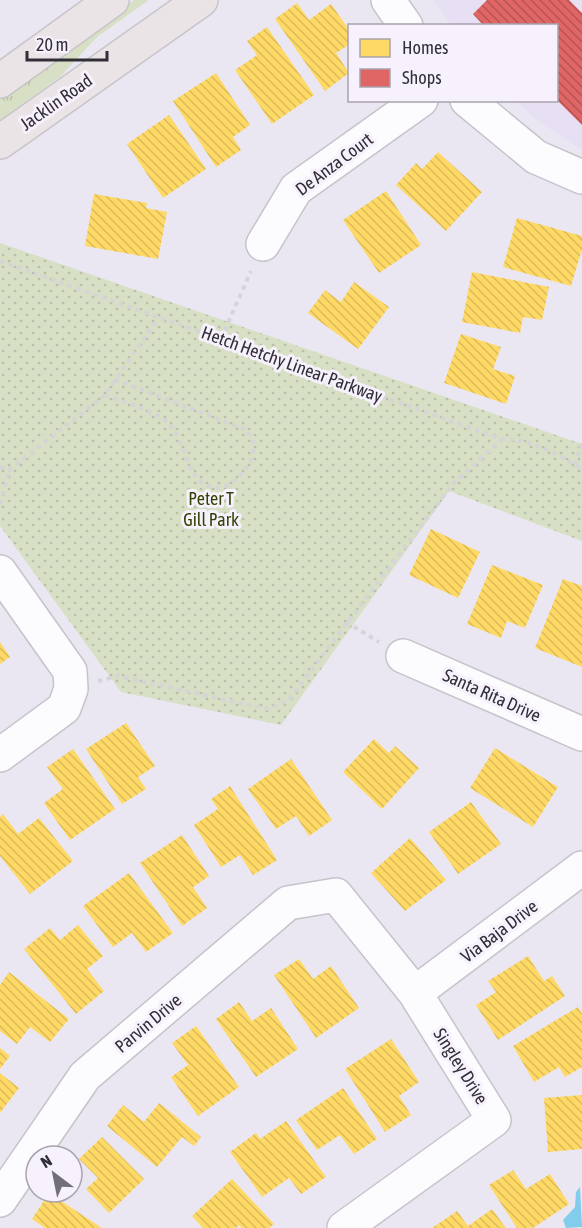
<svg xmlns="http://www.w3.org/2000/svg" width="582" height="1228" font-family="'Asap Condensed',sans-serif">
<defs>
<pattern id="grass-tufts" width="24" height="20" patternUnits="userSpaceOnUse" patternTransform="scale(1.5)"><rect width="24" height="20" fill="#d7e0c4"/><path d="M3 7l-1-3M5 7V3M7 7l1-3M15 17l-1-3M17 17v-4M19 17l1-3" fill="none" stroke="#b9c0a9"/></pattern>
<pattern id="park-dots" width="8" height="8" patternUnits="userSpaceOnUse" patternTransform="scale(1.5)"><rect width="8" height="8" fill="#d7e0c4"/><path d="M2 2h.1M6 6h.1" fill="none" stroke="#b9c0a9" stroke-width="1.8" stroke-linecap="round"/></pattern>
<pattern id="homes-back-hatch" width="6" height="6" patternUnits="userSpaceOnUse" patternTransform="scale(1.5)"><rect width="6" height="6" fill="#ffd966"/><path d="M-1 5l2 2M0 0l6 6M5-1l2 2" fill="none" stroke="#dbbb59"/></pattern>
<pattern id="shops-back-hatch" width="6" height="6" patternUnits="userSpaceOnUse" patternTransform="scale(1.5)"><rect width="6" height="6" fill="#e06666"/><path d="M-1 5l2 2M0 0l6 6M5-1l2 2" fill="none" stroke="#b65455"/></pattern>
</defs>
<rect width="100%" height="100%" fill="#ebe7f2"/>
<path fill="#e7dff3" d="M434,0h148v150l-44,-29 -21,-20 39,-1v-74l-106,-1z"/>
<path fill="url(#grass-tufts)" d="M134,0h15l-52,37 -36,39 -61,45v-23z"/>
<path fill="url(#park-dots)" d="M0,243l582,201v97l-133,-50 -168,234 -160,-33 -121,-166z"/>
<path fill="#82ccec" d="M580,1187l2,40 -16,1 -3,-8 12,-13 1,-15z"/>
<path fill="url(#homes-back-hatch)" d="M297,3l12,17 22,-16 19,27v13l-14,9 13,20 -24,18 -50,-72z
M267,27l47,68 -42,29 -37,-54 22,-15 -10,-14z
M216,73l34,52 -17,12 8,13 -25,17 -43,-66z
M169,115l37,54 -43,29 -36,-54z
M438,152l44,40 -36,39 -50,-46 20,-22 6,6z
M386,191l35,54 -42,28 -36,-53z
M94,194l53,9 -1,5 21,4 -9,47 -73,-13z
M517,218l65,18v13l-11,37 -68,-19z
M472,272l77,15 -7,33 -19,-3 -3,16 -58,-11z
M354,282l35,25 -31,42 -50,-36 17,-23 16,12z
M461,334l40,13 -8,22 22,7 -9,28 -62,-21z
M431,529l49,23 -22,46 -49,-23z
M492,565l51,20 -18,43 -18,-7 -6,17 -34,-14z
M563,579l19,7v81l-47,-19z
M0,642l10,15 -10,7z
M126,723l29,43 -17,11 8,12 -24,15 -36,-55z
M374,739l15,14 6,-7 24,22 -37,41 -39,-37z
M495,748l63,39 -25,40 -63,-39z
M73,749l42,60 -45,31 -26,-37 19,-14 -16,-22z
M291,759l41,61 -23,16 -13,-20 -20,13 -28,-40z
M230,786l47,74 -24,15 -13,-20 -19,12 -27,-42 24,-16 -7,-10z
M471,802l30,42 -43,30 -29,-42z
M3,814l15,20 21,-16 34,43 -43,33 -30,-38v-39z
M182,835l27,41 -16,11 14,21 -25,18 -42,-63z
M410,838l36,42 -41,31 -34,-38z
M129,873l44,60 -27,19 -14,-19 -19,14 -30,-41z
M78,925l25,31 -16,13 17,22 -28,23 -52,-65 26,-21 10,12z
M528,956l16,25 8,-5 13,20 -67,44 -22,-35 20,-13 -8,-11z
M299,959l14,20 18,-13 28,42 -43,30 -42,-63z
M9,972l60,47 -19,23 -20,-15 -13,17 -17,-13v-46z
M239,1002l13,19 19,-13 27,41 -42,28 -40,-58z
M578,1007l4,7v53l-17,10 -6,-10 -25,15 -21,-36z
M196,1026l43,61 -41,29 -27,-39 17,-12 -16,-22z
M391,1039l28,43 -20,14 12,19 -26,17 -40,-63z
M0,1048l10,8 -10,13z
M0,1073l19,15 -19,25z
M343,1088l34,51 -23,15 -14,-19 -23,15 -21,-30z
M582,1095v54l-34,3 -4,-54z
M159,1103l42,34 -7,9 -12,-9 -25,30 -50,-41 16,-21 21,17z
M286,1121l40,56 -25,17 -12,-16 -27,19 -32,-45 26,-19 4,6z
M102,1137l42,42 -35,34 -23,-24 12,-11 -19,-19z
M513,1170l13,19 24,-15 19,30 -36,24h-16l-28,-43z
M232,1179l42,45 -5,4h-27l-3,-3 -3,3h-33l-11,-12z
M49,1193l53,35h-57l-13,-9z
M492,1209l14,19h-74l25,-17 11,15z"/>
<path fill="url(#shops-back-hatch)" d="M487,0h82l13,13v112l-26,-26v-73h-72l-11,-12z"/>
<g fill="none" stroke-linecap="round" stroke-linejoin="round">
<defs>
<path id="minor" d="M388,0l18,26
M467,100l69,57 46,20
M263,244l33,-55 125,-89
M0,572l70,99 1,18 -7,19 -64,47
M403,656l179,78
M415,993l167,-125
M0,1200l85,-124 203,-173 48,-8 79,98 79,127 -150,108"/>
<path id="major" d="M0,81l112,-81
M0,142l201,-142"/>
</defs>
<use href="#minor" stroke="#c6c3cb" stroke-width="36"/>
<use href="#major" stroke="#c7c4ca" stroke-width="36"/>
<path stroke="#d5d4d7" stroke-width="4" stroke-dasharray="4.5 4.5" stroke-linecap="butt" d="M0,261l502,178c27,0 58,15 80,31
M221,339l30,-68
M105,395c20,8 47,14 63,28 17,17 18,57 43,64 22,6 48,-28 42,-47 -1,-4 -6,-8 -9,-11l-130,-50
M575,465l7,-23
M0,467l9,3 96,-75 54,-78
M0,504l9,-34
M346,622l33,20
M98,681l20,-5 150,33 20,-8 164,-216 50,-46"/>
<use href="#minor" stroke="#fcfbfd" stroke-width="33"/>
<use href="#major" stroke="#eae4e7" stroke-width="33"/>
</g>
<g text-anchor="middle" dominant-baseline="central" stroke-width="6" stroke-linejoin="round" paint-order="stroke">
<g font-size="18" fill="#322e36" stroke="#f6f1fd">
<text transform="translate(56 102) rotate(-35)">Jacklin Road</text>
<text transform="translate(334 164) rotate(-37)">De Anza Court</text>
<text transform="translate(292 364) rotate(20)">Hetch Hetchy Linear Parkway</text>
<text transform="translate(492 695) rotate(24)">Santa Rita Drive</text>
<text transform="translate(499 931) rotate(-37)">Via Baja Drive</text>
<text transform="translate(148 1023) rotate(-40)">Parvin Drive</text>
<text transform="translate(461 1066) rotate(58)">Singley Drive</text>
</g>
<g font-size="18" fill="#334302" stroke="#f6f1fd">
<text x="211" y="498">Peter T<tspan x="211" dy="21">Gill Park</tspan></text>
</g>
</g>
<rect x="348" y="24" width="210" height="78" fill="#f6f1fd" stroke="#a8a3ad" stroke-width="1.5"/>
<rect x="360" y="39" width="30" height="18" fill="#ffd966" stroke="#a8a3ad" stroke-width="1.5"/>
<text x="402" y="54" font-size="18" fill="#322e36">Homes</text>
<rect x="360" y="69" width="30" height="18" fill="#e06666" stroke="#a8a3ad" stroke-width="1.5"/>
<text x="402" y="84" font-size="18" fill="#322e36">Shops</text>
<g transform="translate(54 1174) rotate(328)"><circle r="28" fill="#f6f1fd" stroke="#a8a3ad" stroke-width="1.5"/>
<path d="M0-4.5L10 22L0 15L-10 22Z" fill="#736f78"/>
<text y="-9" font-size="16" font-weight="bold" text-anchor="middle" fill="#322e36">N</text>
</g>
<path d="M27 51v9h80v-9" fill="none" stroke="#322e36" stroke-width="3"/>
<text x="36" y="51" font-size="18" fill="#322e36" stroke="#f6f1fd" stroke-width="4.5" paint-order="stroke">20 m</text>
</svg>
